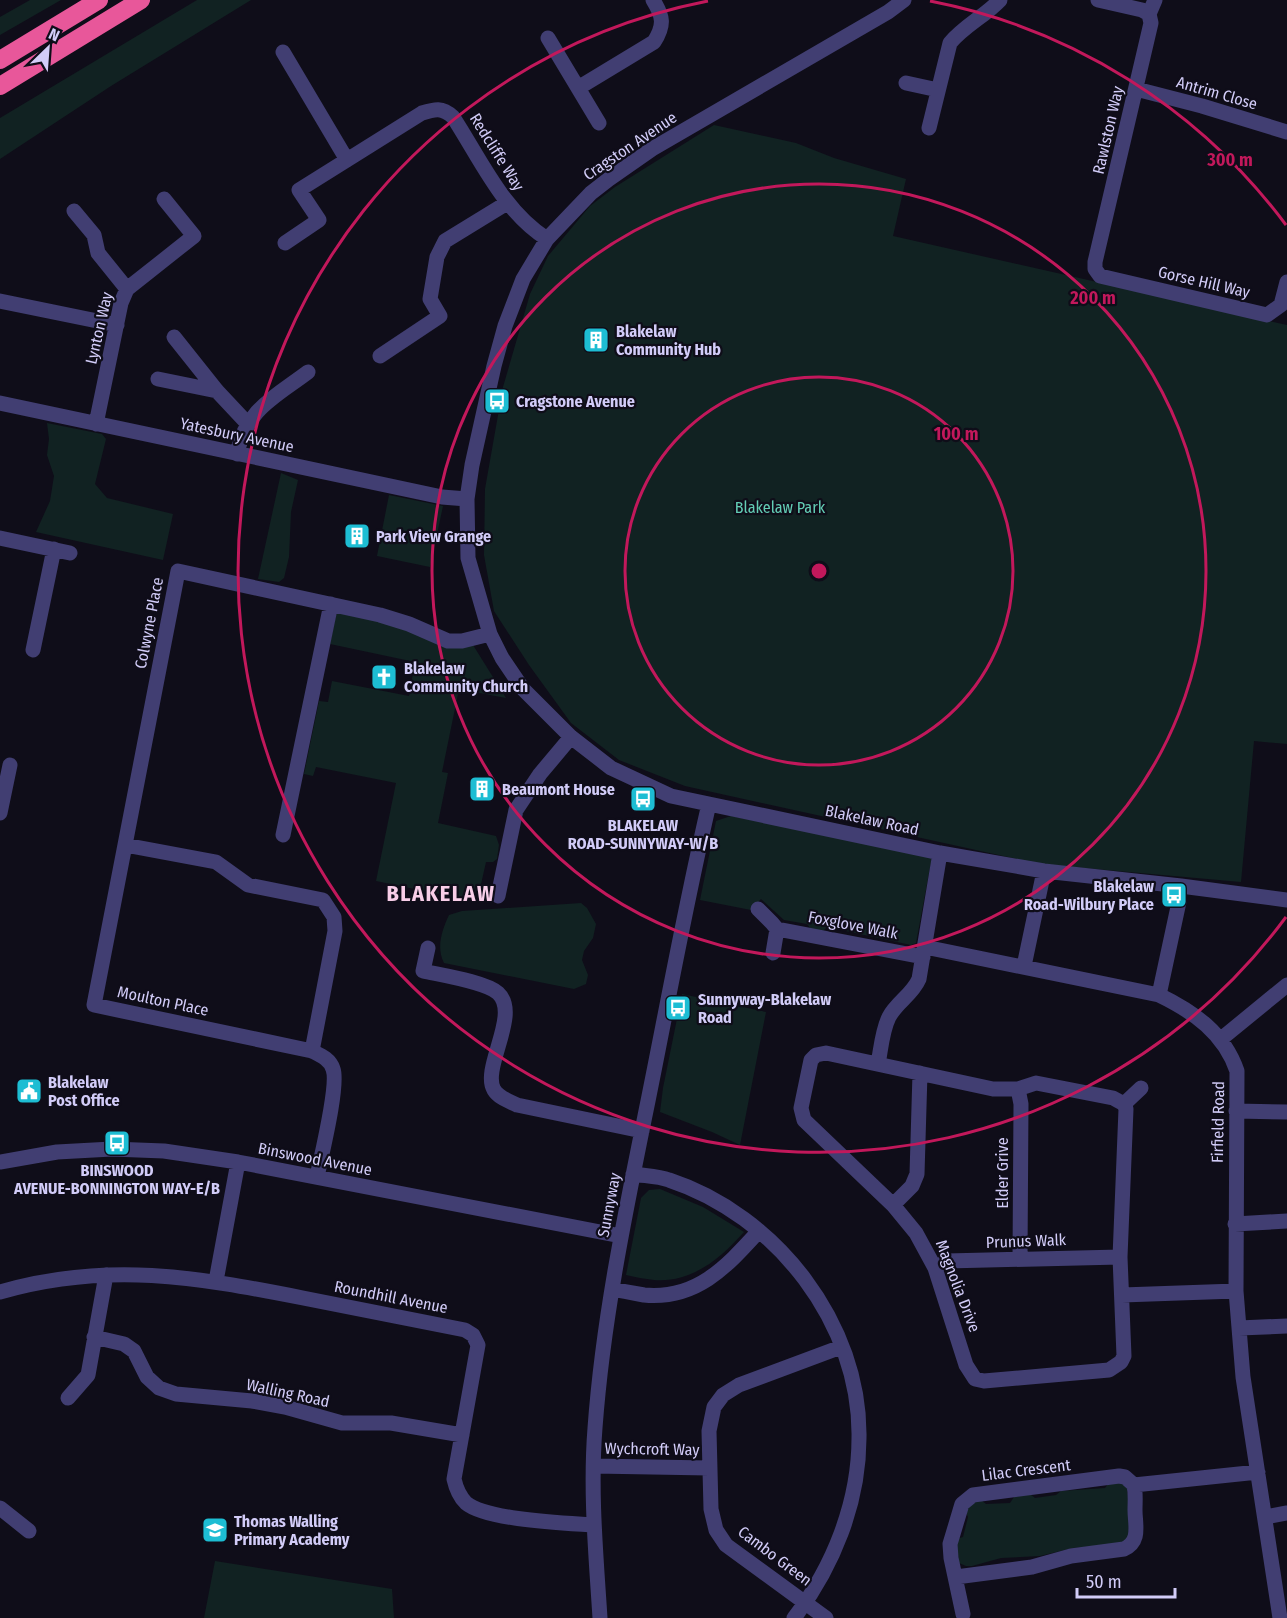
<svg xmlns="http://www.w3.org/2000/svg" width="1287" height="1618" font-family="'Fira Sans Condensed',sans-serif">
<rect width="100%" height="100%" fill="#0f0d19"/>
<path fill="#122" d="M30,0h31l-61,35v-18z
M197,0h54l-140,86 -111,73v-41z
M714,125l82,18 38,15 72,21 -13,57 394,89v419l-33,-3 -13,141 -202,-18 -354,-78 -66,-26 -48,-37 -42,-58 -35,-54 -10,-56 1,-66 18,-102 27,-93 18,-38 42,-50 25,-19z
M47,423l55,11 4,5 -11,45 12,14 66,16 -10,46 -127,-28 14,-31 4,-25 -7,-21 2,-16z
M281,473l17,7 -7,32 -2,45 -5,21 -5,4 -21,-3z
M389,495l54,11 -13,61 -53,-11z
M342,609l131,36 33,53 -47,-9 -17,83 6,1 -10,50 58,13 3,9 -2,14 -4,3h-7l-9,40 -101,-21 20,-98 -80,-16 -3,9 -9,-2 15,-73 9,1 4,-21 77,15 6,-34 -85,-18 6,-29z
M731,816l201,41 -16,86 -5,2 -84,-18 -4,4 -12,-2 -4,-5 -23,-4 -23,-21 -10,11 -51,-10 16,-79z
M581,903l6,5 9,16 -3,14 -9,13 -2,9 6,15 -2,9 -12,5 -130,-26c-8,-16 -2,-33 5,-48l13,-4z
M682,994l84,18 -26,133 -28,-13 -52,-20 3,-24z
M660,1189l43,18 41,25c-23,26 -52,51 -90,48 -9,-1 -19,-3 -28,-5l15,-77 8,-8z
M1120,1482l7,4 4,46 -4,9 -9,3 -45,4 -33,8 -39,2 -29,8h-6l-7,-3 -3,-24 7,-2 5,-20 -2,-5 2,-8 13,-4 5,4 24,-1 4,-6 16,-3 5,4 21,-3 5,-4 44,-3 4,-5z
M215,1561l177,28 2,29h-190z"/>
<g fill="none" stroke-linecap="round" stroke-linejoin="round">
<path stroke="#413e72" stroke-width="15" d="M904,0l-16,12 -236,137 -43,30 -18,14 -44,46 -24,40 -18,47 -11,40 -22,99 -5,34 1,59 22,76 12,24 21,31 48,48 40,31 60,28 269,57 104,18 137,15 106,14
M1098,0l44,10 7,4
M1155,0l-6,14 2,9 -56,239v7l5,7 167,39 14,-10 6,-23
M548,38l51,85
M283,52l64,108
M906,83l32,7
M578,88l76,-46c11,-17 9,-26 -1,-42
M1136,89l66,17 85,26
M929,128l21,-85c14,-17 35,-27 50,-43
M74,211l20,24 4,18 29,36
M285,243l34,-23 -20,-30 123,-77c13,-4 20,-6 31,4 28,43 50,94 94,122
M0,301l117,24
M174,337l43,54 30,32
M380,356l60,-40 -10,-17 7,-42 8,-16 62,-38
M158,379l59,12
M0,403l442,94 25,2
M96,424l25,-121 6,-14 67,-53 -30,-37
M237,454c9,-45 38,-57 71,-82
M0,538l70,15
M33,650l21,-101
M0,813l10,-48
M283,835l48,-231
M125,845l91,17 32,23 75,15 11,17 1,14 -23,120
M498,896l18,-86 24,-36 31,-37
M758,909l14,14 5,6 -4,24
M777,929l146,28
M925,947l234,48c35,17 65,38 78,76l-1,220 7,86 37,241
M428,948l-5,23c18,4 63,11 75,22 23,21 -17,75 -4,97 5,8 15,11 23,15l125,26
M1024,966l20,-95
M1159,995l20,-93
M1221,1039l66,-54
M878,1064c3,-15 4,-33 11,-47 8,-15 23,-22 30,-38l21,-126
M1018,1089l3,15 -1,154
M1124,1104l2,5 -6,148 4,99 -3,6 -12,8 -125,11 -9,-2 -9,-14 -31,-97 -19,-35 -23,-28 -89,-85 -3,-12 10,-48 5,-5 10,-2 167,36h25l18,-6 77,15 11,6 17,-16
M1236,1111l51,1
M0,1162l57,-10 55,-3 52,2 74,11 383,74
M633,1174c12,2 25,2 36,6 107,35 192,144 190,258 0,65 -26,129 -65,180
M317,1177c4,-20 22,-92 16,-108 -3,-10 -13,-14 -21,-18l-218,-46 84,-434 202,44 29,9 39,17h14l28,-7
M893,1205l19,-19 5,-12 3,-101
M1235,1224l52,-3
M935,1268l11,-7 174,-4
M216,1281l22,-119
M612,1289c10,2 21,4 32,6 53,5 83,-29 115,-64
M0,1292c108,-31 196,-15 303,6 54,11 108,21 162,32l8,5 5,10 -24,134c2,9 5,17 12,24 20,17 99,20 127,22
M1122,1295l114,-4
M1239,1328l48,-2
M94,1337l30,7 10,7 13,26 12,11 17,6 76,7 33,6 57,16h49l71,12
M68,1398l20,-23 18,-100
M594,1466l115,2
M1134,1485l124,-13
M0,1508l29,23
M1265,1517l22,-4
M956,1577l76,-10 39,-11 53,-7c17,-8 11,-24 11,-39 0,-9 1,-16 -1,-25l-9,-8 -6,-1 -146,19 -11,9 -12,40 1,14 12,56
M600,1618c-4,-63 -10,-127 -5,-190 8,-110 31,-219 53,-327 20,-99 38,-199 61,-297
M826,1618l-100,-73 -10,-15 -5,-21 -2,-78 5,-24 9,-12 16,-10 102,-38"/>
<path stroke="#e8579a" stroke-width="18" d="M0,60l99,-60
M0,86l141,-86"/>
</g>
<g fill="none" stroke="#c2185b" stroke-width="3">
<circle cx="819" cy="571" r="194"/>
<circle cx="819" cy="571" r="387"/>
<path d="M1286 917A581 581 0 1 1 708 1M930 1A581 581 0 0 1 1286 225"/>
</g>
<defs>
<symbol id="building-square" viewBox="-11 -11 22 22"><rect x="-9" y="-9" width="18" height="18" rx="4" fill="#1dbdd3" stroke="#0f0d19"/><path d="M-4-6H4V6H1V3H-1V6H-4ZM-2.5-4.3h1.7v1.8h-1.7ZM.8-4.3h1.7v1.8H.8ZM-2.5-1h1.7V.8h-1.7ZM.8-1h1.7V.8H.8Z" fill="#fff"/></symbol>
<symbol id="bus-square" viewBox="-11 -11 22 22"><rect x="-9" y="-9" width="18" height="18" rx="4" fill="#1dbdd3" stroke="#0f0d19"/><path d="M-5-6H5V4H4V6H2V4H-2V6H-4V4H-5ZM-3.5-4V0h7V-4ZM-3.5 1.2v1.5H-2V1.2ZM2 1.2v1.5H3.5V1.2Z" fill="#fff"/></symbol>
<symbol id="church-square" viewBox="-11 -11 22 22"><rect x="-9" y="-9" width="18" height="18" rx="4" fill="#1dbdd3" stroke="#0f0d19"/><path d="M-1.2-6h2.4v3.5h3.3v2.4h-3.3V6h-2.4V-.1h-3.3v-2.4h3.3Z" fill="#fff"/></symbol>
<symbol id="civic-square" viewBox="-11 -11 22 22"><rect x="-9" y="-9" width="18" height="18" rx="4" fill="#1dbdd3" stroke="#0f0d19"/><path d="M-.6-6.5H3V-4.5H.6V-3L4-1V1h2V6H-6V1h2V-1L-.6-3ZM-1.2 2.5V6h2.4V2.5Z" fill="#fff"/></symbol>
<symbol id="school-square" viewBox="-11 -11 22 22"><rect x="-9" y="-9" width="18" height="18" rx="4" fill="#1dbdd3" stroke="#0f0d19"/><path d="M0-5L7-2L0 1L-7-2ZM-4 1L0 2.5L4 1V4Q0 6-4 4Z" fill="#fff"/></symbol>
</defs>
<g fill-rule="evenodd">
<use href="#building-square" x="581" y="325" width="30" height="30"/>
<use href="#bus-square" x="482" y="386" width="30" height="30"/>
<use href="#building-square" x="342" y="521" width="30" height="30"/>
<use href="#church-square" x="369" y="662" width="30" height="30"/>
<use href="#building-square" x="467" y="774" width="30" height="30"/>
<use href="#bus-square" x="628" y="784" width="30" height="30"/>
<use href="#bus-square" x="1159" y="880" width="30" height="30"/>
<use href="#bus-square" x="663" y="993" width="30" height="30"/>
<use href="#civic-square" x="14" y="1076" width="30" height="30"/>
<use href="#bus-square" x="102" y="1128" width="30" height="30"/>
<use href="#school-square" x="200" y="1515" width="30" height="30"/>
</g>
<g text-anchor="middle" dominant-baseline="central" stroke-width="4.5" stroke-linejoin="round" paint-order="stroke">
<g font-size="16" fill="#d2ccf8" stroke="#0f0d19">
<text transform="translate(1217 93) rotate(16)">Antrim Close</text>
<text transform="translate(1108 130) rotate(-77)">Rawlston Way</text>
<text transform="translate(630 146) rotate(-34)">Cragston Avenue</text>
<text transform="translate(497 152) rotate(58)">Redcliffe Way</text>
<text transform="translate(1204 282) rotate(13)">Gorse Hill Way</text>
<text transform="translate(99 328) rotate(-77)">Lynton Way</text>
<text transform="translate(237 435) rotate(12)">Yatesbury Avenue</text>
<text transform="translate(149 623) rotate(-79)">Colwyne Place</text>
<text transform="translate(872 820) rotate(12)">Blakelaw Road</text>
<text transform="translate(853 925) rotate(11)">Foxglove Walk</text>
<text transform="translate(163 1001) rotate(12)">Moulton Place</text>
<text transform="translate(1218 1122) rotate(-89)">Firfield Road</text>
<text transform="translate(315 1159) rotate(11)">Binswood Avenue</text>
<text transform="translate(1002 1173) rotate(-90)">Elder Grive</text>
<text transform="translate(609 1205) rotate(-79)">Sunnyway</text>
<text transform="translate(1026 1241) rotate(-2)">Prunus Walk</text>
<text transform="translate(958 1286) rotate(69)">Magnolia Drive</text>
<text transform="translate(391 1297) rotate(11)">Roundhill Avenue</text>
<text transform="translate(288 1393) rotate(12)">Walling Road</text>
<text transform="translate(652 1449) rotate(1)">Wychcroft Way</text>
<text transform="translate(1026 1470) rotate(-7)">Lilac Crescent</text>
<text transform="translate(775 1556) rotate(37)">Cambo Green</text>
</g>
<g font-size="16" font-weight="bold" fill="#d2ccf8" stroke="#0f0d19" text-anchor="start">
<text x="616" y="331">Blakelaw<tspan x="616" dy="18">Community Hub</tspan></text>
<text x="516" y="401">Cragstone Avenue</text>
<text x="376" y="536">Park View Grange</text>
<text x="404" y="668">Blakelaw<tspan x="404" dy="18">Community Church</tspan></text>
<text x="502" y="789">Beaumont House</text>
<text x="643" y="825" text-anchor="middle">BLAKELAW<tspan x="643" dy="18">ROAD-SUNNYWAY-W/B</tspan></text>
<text x="1154" y="886" text-anchor="end">Blakelaw<tspan x="1154" dy="18">Road-Wilbury Place</tspan></text>
<text x="698" y="999">Sunnyway-Blakelaw<tspan x="698" dy="18">Road</tspan></text>
<text x="48" y="1082">Blakelaw<tspan x="48" dy="18">Post Office</tspan></text>
<text x="117" y="1170" text-anchor="middle">BINSWOOD<tspan x="117" dy="18">AVENUE-BONNINGTON WAY-E/B</tspan></text>
<text x="234" y="1521">Thomas Walling<tspan x="234" dy="18">Primary Academy</tspan></text>
</g>
<g font-size="16" fill="#63cdb5" stroke="#0f0d19">
<text x="780" y="507">Blakelaw Park</text>
</g>
<g font-size="22" font-weight="bold" letter-spacing="1.5" fill="#f8cee8" stroke="#0f0d19">
<text x="441" y="893">BLAKELAW</text>
</g>
</g>
<circle cx="819" cy="571" r="9" fill="#c2185b" stroke="#0f0d19" stroke-width="3"/>
<g font-size="18" text-anchor="middle" font-weight="bold" fill="#c2185b" stroke="#0f0d19" stroke-width="4.5" stroke-linejoin="round" paint-order="stroke">
<text x="1230" y="166">300 m</text>
<text x="1093" y="304">200 m</text>
<text x="956" y="440">100 m</text>
</g>
<g transform="translate(48 48) rotate(25)" stroke="#0f0d19" stroke-width="4.5" paint-order="stroke">
<path d="M0-4.5L10 22L0 15L-10 22Z" fill="#d2ccf8"/>
<text y="-9" font-size="16" font-weight="bold" text-anchor="middle" fill="#d2ccf8">N</text>
</g>
<path d="M1077 1588v9h98v-9" fill="none" stroke="#d2ccf8" stroke-width="3"/>
<text x="1086" y="1588" font-size="18" fill="#d2ccf8" stroke="#0f0d19" stroke-width="4.5" paint-order="stroke">50 m</text>
</svg>
